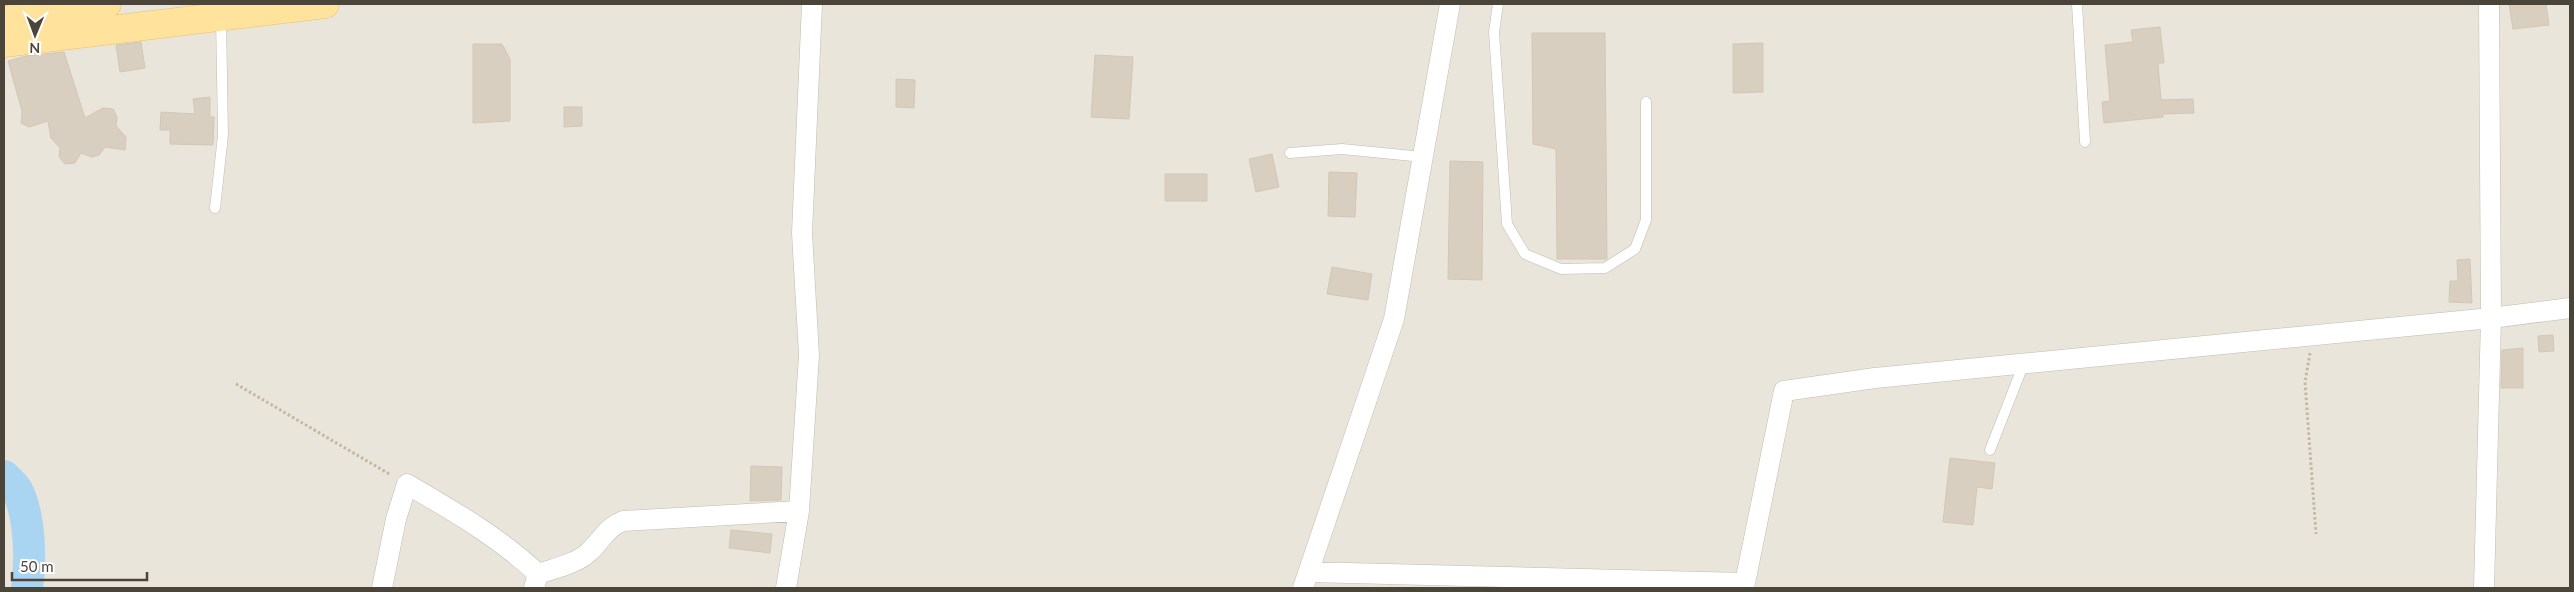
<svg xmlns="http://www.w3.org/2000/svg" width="2574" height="592" font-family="Lato,sans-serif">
<rect width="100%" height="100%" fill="#f6f3ec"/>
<path fill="#eae5da" d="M4,4h2566v584h-2566z"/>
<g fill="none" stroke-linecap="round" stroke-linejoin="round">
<path stroke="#a9d4f2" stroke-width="32" d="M4,476c4,4 10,9 13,14 13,25 14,71 10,98"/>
</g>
<path fill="#d8cfc1" stroke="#d3c7b4" d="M2509,4h37l3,21 -36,4z
M2160,27l4,36h-6l3,37 32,-1 1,14 -31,1v3l-59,6 -2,-21 8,-1 -5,-56 28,-3 -2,-12z
M1532,33h73l2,226h-50l-1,-110 -23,-5z
M141,42l4,26 -25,4 -4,-27z
M1763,43v49l-30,1v-49z
M473,44h29l8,15v62l-37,2z
M64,52l21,66 18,-10 10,1 4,8 -1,9 10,11 -1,13 -20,-3 -6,8 -7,2 -11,-4 -6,10 -10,1 -6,-7 1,-9 -9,-10 -3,-17 -19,6 -8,-4 1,-12 -14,-50 18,-5z
M1095,55l38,2 -4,62 -38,-2z
M896,79l19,1 -1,28 -18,-1z
M210,97v20h4l-1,28 -43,-1v-14h-10l1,-18 34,2 -2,-15z
M564,107h18v19l-18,1z
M1272,154l7,33 -23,5 -7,-33z
M1450,161l33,1 -1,118 -34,-1z
M1329,172l28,1 -2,44 -27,-1z
M1165,174h42v27h-42z
M2470,259l2,44 -23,-1 1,-21h8l-1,-21z
M1332,267l40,7 -4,26 -41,-6z
M2553,335l1,16 -15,1 -1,-16z
M2523,348v40h-22l1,-38z
M1950,458l45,5 -3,26 -15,-2 -4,38 -30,-3z
M751,466l31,1 -1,33 -31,1z
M731,530l41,4 -2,19 -41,-5z"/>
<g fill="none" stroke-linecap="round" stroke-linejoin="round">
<defs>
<path id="lane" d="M1498,4l-4,28 13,192 18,30 36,15 44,-1 30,-19 11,-29v-118
M2077,4l8,138
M1290,153l52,-4 81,8
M215,208l8,-73 -2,-118
M1990,450l34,-87"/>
<path id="street" d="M1309,572l436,11 39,-192 91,-13 616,-60 79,-10
M382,588l14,-69 11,-35c46,27 92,53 131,90
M534,588l4,-14c17,-6 38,-10 51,-22 12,-11 18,-25 34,-31l176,-10
M786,588l13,-77 10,-156 -7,-122 10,-229
M1303,588l91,-269 56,-315
M2484,588l7,-270 -2,-314"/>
<path id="primary" d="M4,20l103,-16
M4,43l321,-39"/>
</defs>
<use href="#lane" stroke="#c2bbae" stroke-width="11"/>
<use href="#street" stroke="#c2bbae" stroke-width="21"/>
<use href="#primary" stroke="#e6c16a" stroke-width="29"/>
<path stroke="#c4b79f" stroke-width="3" stroke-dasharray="2.5 2.5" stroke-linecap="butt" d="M2310,353l-5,29 11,152
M236,384l155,91"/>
<use href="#lane" stroke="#fff" stroke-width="10"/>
<use href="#street" stroke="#fff" stroke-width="20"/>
<use href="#primary" stroke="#ffe39c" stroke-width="28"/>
</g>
<rect width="2574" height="592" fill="none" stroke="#4b4439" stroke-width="10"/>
<g transform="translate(35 35) rotate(181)" stroke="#ffffff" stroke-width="4" paint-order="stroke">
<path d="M0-4L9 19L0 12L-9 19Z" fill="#4b4439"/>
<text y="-8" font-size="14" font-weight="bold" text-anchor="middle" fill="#4b4439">N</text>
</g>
<path d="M12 572v8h135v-8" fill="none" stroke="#4b4439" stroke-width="2.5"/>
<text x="20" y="572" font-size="15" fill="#4b4439" stroke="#ffffff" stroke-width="4" paint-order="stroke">50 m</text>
</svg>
